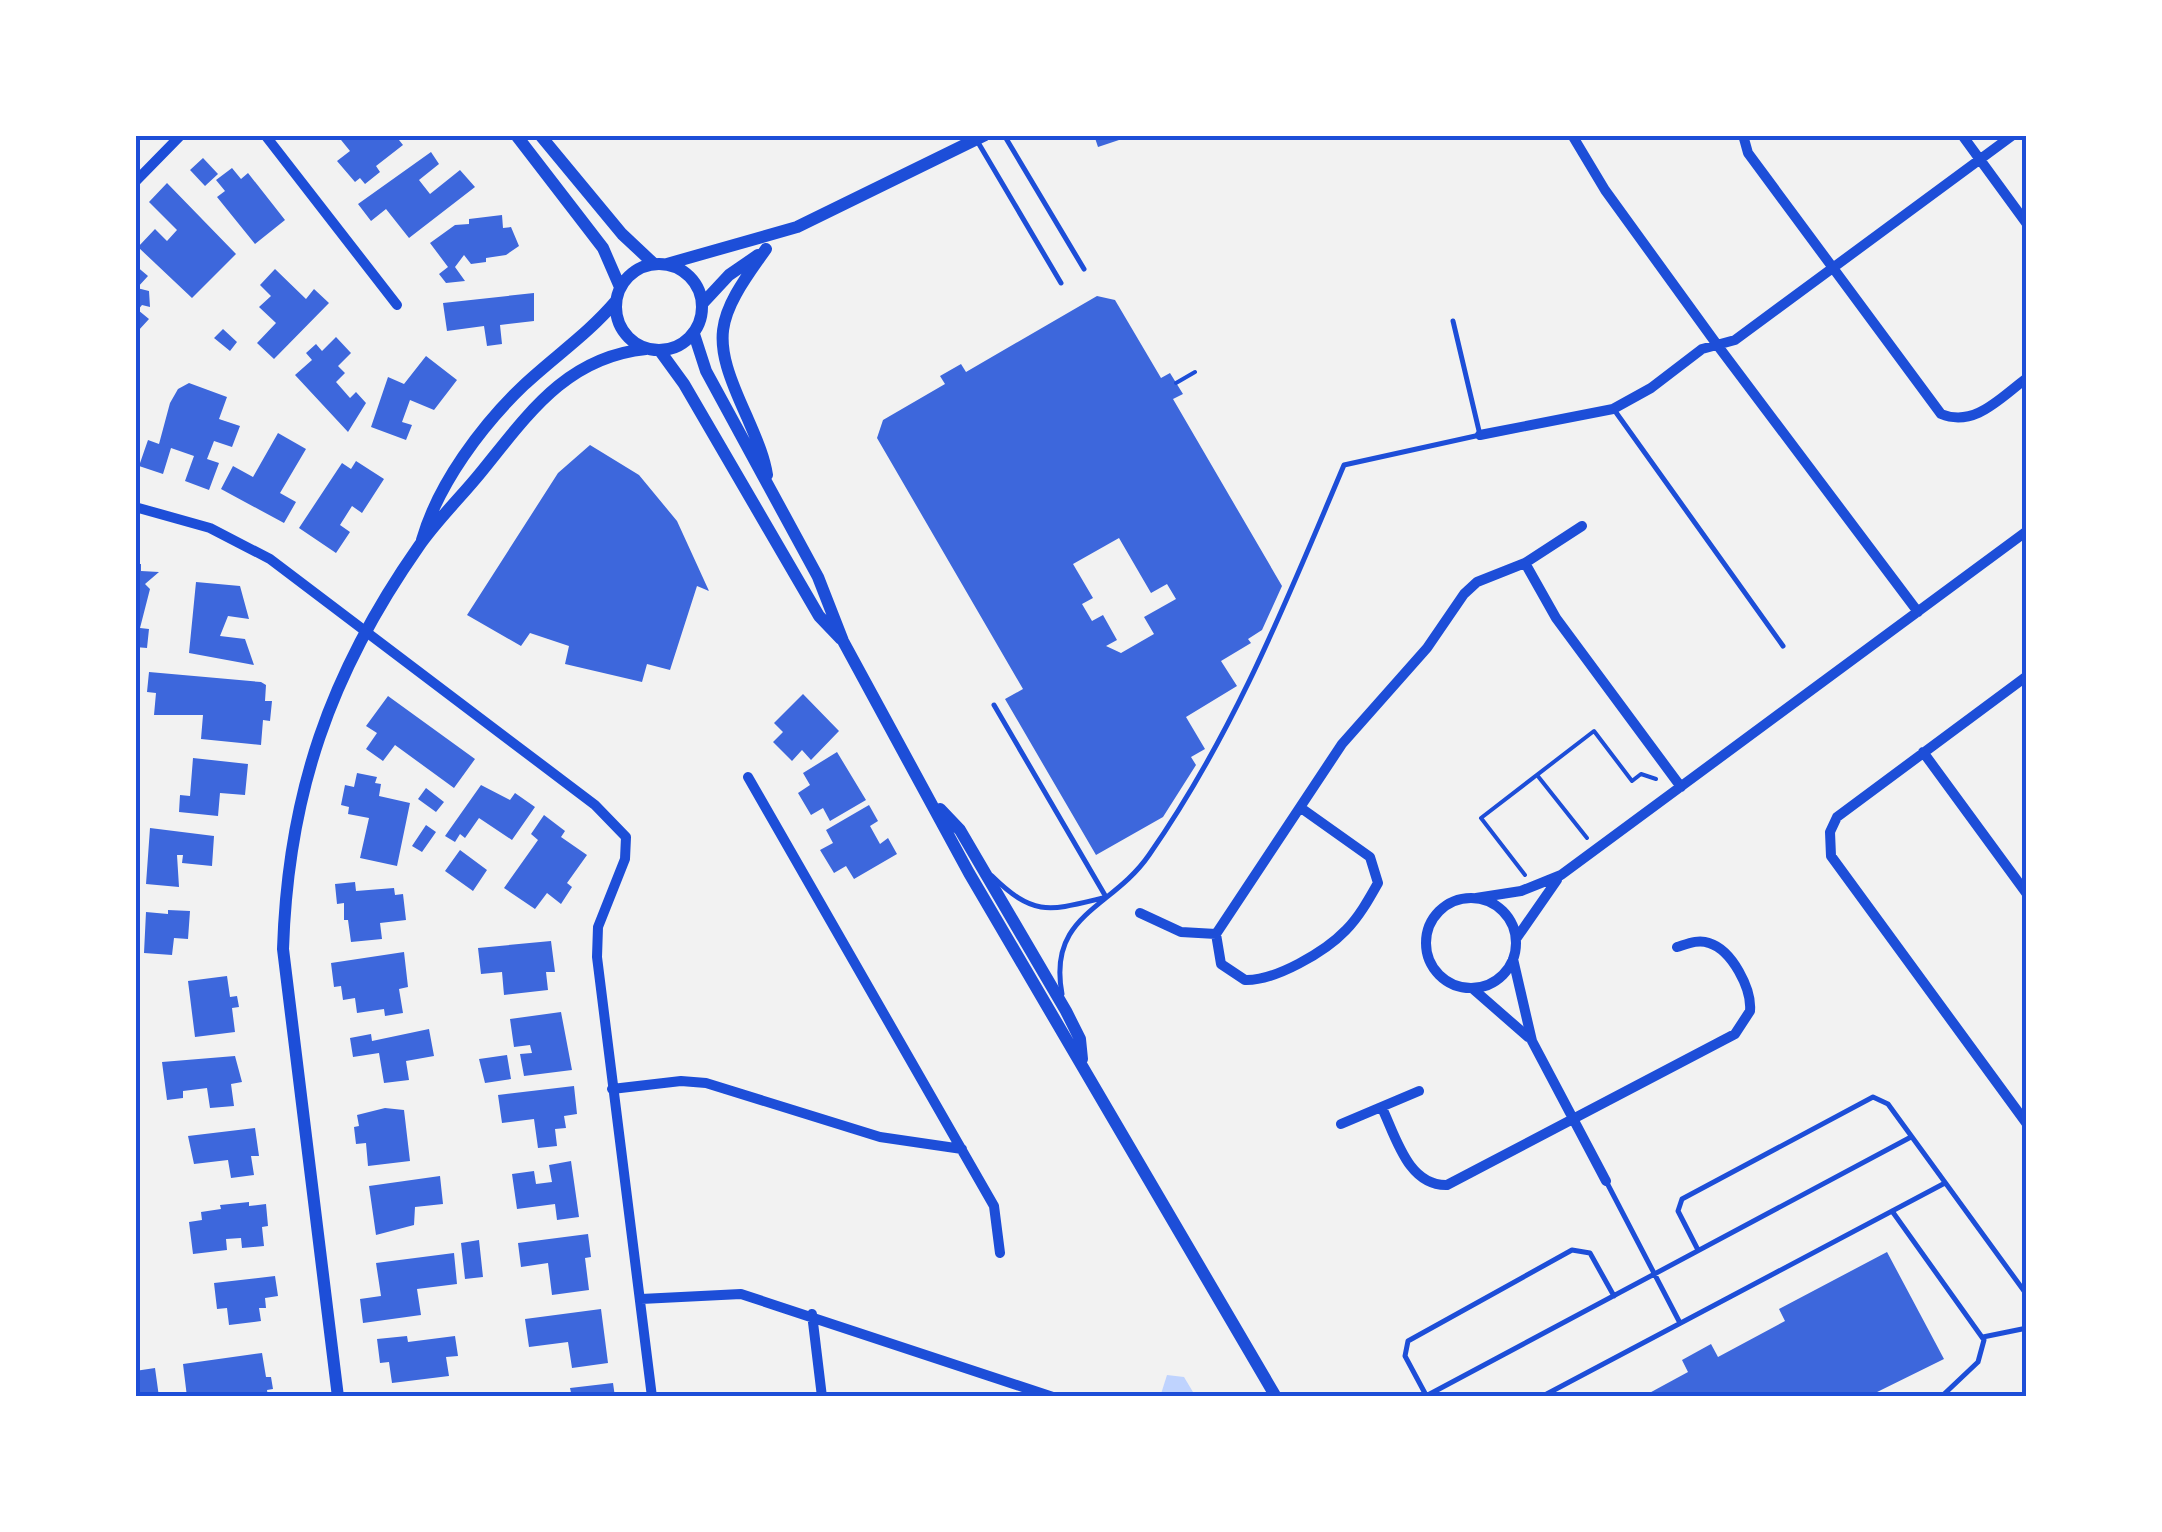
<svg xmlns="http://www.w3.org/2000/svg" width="2162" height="1532" font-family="'Alegreya Sans',sans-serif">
<rect width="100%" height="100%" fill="#f2f2f2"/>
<path fill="#bfd3fe" d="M1167,1375l17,2 12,20h-36z"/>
<path fill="#3d67dc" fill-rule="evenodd" d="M337,135h58l8,10 -27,21 4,6 -15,12 -5,-6 -5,4 -18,-21 13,-10z
M1094,135h23l2,5 -21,7z
M431,152l8,12 -20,16 11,14 30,-24 15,17 -66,51 -23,-29 -15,12 -13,-17z
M203,158l15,16 -13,12 -15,-16z
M232,168l9,11 7,-6 37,47 -30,24 -38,-47 8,-6 -9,-11z
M167,183l69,71 -44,44 -54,-51 17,-18 12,12 10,-11 -28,-28z
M502,215l1,13 8,-1 8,19 -13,9 -20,3v4l-15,2 -7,-9 -9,12 10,14 -19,2 -7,-9 9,-7 -18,-24 25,-18 14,-1v-5z
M135,265l13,11 -11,12 12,3 1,16 -8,-2 -4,5 11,9 -11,12z
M275,269l31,30 8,-10 15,14 -55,56 -17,-16 19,-20 -17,-16 12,-11 -11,-11z
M534,293v28l-34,4 2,19 -15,2 -3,-20 -37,5 -4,-28z
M1097,296l18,4 46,78 9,-5 13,21 -10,5 109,187 -20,44 -14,9 3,4 -30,18 16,25 -51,31 19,32 -14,8 5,8 -33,52 -67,38 -91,-156 18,-10 -146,-251 6,-18 62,-36 -5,-8 21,-12 5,8zM1119,538l32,55 16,-9 9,15 -32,18 10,17 -33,19 -15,-7 11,-6 -14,-25 -11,6 -10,-17 11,-6 -20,-34z
M223,329l14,13 -7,9 -16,-13z
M336,337l15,16 -13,13 7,7 -9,9 14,16 6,-6 10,11 -18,29 -53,-57 17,-15 -6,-7 10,-9 6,7z
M426,356l31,24 -23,30 -24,-10 -8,22 10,3 -6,15 -35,-13 17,-50 16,7z
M189,383l38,14 -8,22 21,7 -8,21 -18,-6 -7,18 12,4 -10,27 -24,-9 9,-25 -23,-8 -8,26 -24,-8 9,-26 11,4 11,-41 8,-14z
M278,433l28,16 -26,44 16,9 -12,21 -63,-34 12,-23 20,11z
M590,445l49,30 38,46 32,70 -12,-5 -27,84 -23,-6 -5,18 -77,-18 4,-18 -39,-13 -9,13 -54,-31 91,-142z
M356,461l28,18 -22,34 -10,-7 -12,19 10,7 -14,21 -37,-25 43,-65 9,6z
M135,564h6v7l18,1 -14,12 5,5 -10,39 9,1 -2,19 -12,-1z
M196,582l44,4 9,33 -21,-3 -8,20 25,3 9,26 -65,-12z
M149,672l112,10 5,3 -1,16h7l-2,20 -7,-1 -2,25 -60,-6 2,-24h-49l2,-22 -9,-1z
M803,694l36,37 -28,29 -9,-10 -10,11 -19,-19 10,-10 -9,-9z
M388,696l87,63 -21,29 -59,-43 -12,16 -17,-12 11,-16 -11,-7z
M837,752l29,48 -36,21 -7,-13 -12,7 -13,-22 12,-8 -7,-12z
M193,758l55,6 -3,31 -25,-2 -2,23 -39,-4 1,-17 10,1z
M357,773l20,4 -2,6 6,1 -2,12 31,7 -13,63 -37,-8 9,-40 -21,-4 1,-7 -8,-2 4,-20 9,2z
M481,785l29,15 5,-7 20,14 -23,33 -33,-22 -14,20 -5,-4 -5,8 -10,-6z
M426,788l18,14 -8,10 -18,-13z
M869,805l9,16 -8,5 10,18 8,-6 9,16 -43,25 -8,-13 -12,7 -14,-23 13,-7 -7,-13z
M544,815l21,16 -4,6 26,18 -20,28 5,4 -11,17 -14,-11 -12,16 -31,-21 34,-48 -7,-6z
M426,825l10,7 -14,20 -10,-6z
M150,828l64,8 -2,30 -30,-3 1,-8h-6l2,32 -33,-3z
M460,850l27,20 -14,21 -28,-20z
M355,882l1,9 38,-3 1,7 8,-1 3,26 -26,3 2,16 -31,3 -3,-22h-4v-17l-7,1 -2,-20z
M168,910l22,1 -2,28 -14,-1 -2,17 -28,-2 2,-41 22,2z
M551,941l4,31h-9l2,18 -44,5 -2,-23 -21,2 -3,-26z
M404,952l4,35 -9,2 4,24 -18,3 -1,-7 -27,4 -2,-15 -12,2 -2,-14 -7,1 -3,-24z
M227,976l3,21 7,-1 2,11 -7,1 3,24 -40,5 -7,-56z
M561,1012l11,58 -48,6 -4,-22 12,-1 -2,-8 -16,2 -4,-28z
M429,1029l5,27 -28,5 3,19 -25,3 -5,-30 -26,4 -3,-19 21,-4 1,7z
M507,1055l4,24 -26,4 -6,-24z
M235,1056l7,26 -11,2 3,22 -24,2 -3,-20 -24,3v7l-16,2 -5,-38z
M574,1086l3,28 -13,2 2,12 -11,1 2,17 -19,2 -4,-29 -32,4 -4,-28z
M385,1108l19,2 6,51 -42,5 -2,-23 -10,1 -2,-17 5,-1 -2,-11z
M255,1128l4,28h-8l3,19 -23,3 -3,-18 -34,4 -6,-28z
M571,1161l8,56 -22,3 -2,-16 -38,5 -5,-35 22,-3 2,13 16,-2 -3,-17z
M440,1176l3,28 -28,3 -1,18 -38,10 -7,-49z
M249,1202v4l17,-2 2,22 -6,1 2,19 -22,2 -1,-10 -15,1 1,11 -34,4 -4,-32 13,-2 -1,-8 20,-3 -1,-4z
M588,1234l3,23 -6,1 4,32 -37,5 -4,-32 -27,4 -3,-24z
M479,1240l4,37 -18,2 -4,-36z
M1887,1252l57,107 -77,38h-225l46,-25 -6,-12 29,-16 7,13 67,-36 -6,-12z
M454,1253l3,31 -40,5 4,26 -58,8 -3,-24 21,-3 -5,-33z
M275,1276l3,20 -13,2 1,10h-7l2,13 -32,4 -2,-17 -10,1 -3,-26z
M601,1309l7,54 -36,5 -4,-26 -39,5 -4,-28z
M407,1336l1,6 47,-6 3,20 -12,1 3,19 -57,7 -3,-21 -9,1 -3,-24z
M262,1353l4,24h5l2,12 -6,1 1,7h-48l-1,-4 -32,4 -4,-33z
M155,1368l4,29h-24v-26z
M613,1383l2,14h-43l-2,-9z"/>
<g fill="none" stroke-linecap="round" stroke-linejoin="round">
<path stroke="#1d4ed8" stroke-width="4" d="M1176,383l19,-11
M1537,775l50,63
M1525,875l-44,-57 113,-87 38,50 9,-7 15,5"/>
<path stroke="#1d4ed8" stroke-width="5" d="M1004,135l80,134
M976,139l85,144
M1615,411l168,235
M994,705l112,192
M992,876c42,41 57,35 111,22
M1062,994c-15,-80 50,-85 87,-139 85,-122 137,-253 195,-390l136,-30 -27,-114
M1606,1181l74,142
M1892,1211l92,129 -6,22 -37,35
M1698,1250l-20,-39 4,-12 191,-102 15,7 139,191
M1983,1337l44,-9
M1426,1396l485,-259
M1427,1397l-22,-41 3,-15 164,-91 18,3 24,43
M1541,1397l404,-214"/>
<path stroke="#1d4ed8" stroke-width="10" d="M265,135l132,170
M1572,135l33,55 113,156 200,266
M1743,135l5,18 193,261c34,14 60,-17 86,-36
M1962,135l65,89
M135,182l46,-47
M1480,435l133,-26 38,-21 51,-39 33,-9 278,-205
M135,507l75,21 60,31 325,246 31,32 -1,22 -27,68 -1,30 55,440
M1525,563l57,-37
M2027,676l-190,141 -7,15 1,24 196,268
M1923,752l104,142
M748,777l246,429 6,47
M1301,808l69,49 8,26c-9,16 -19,34 -32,47 -21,22 -71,51 -101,50l-24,-16 -5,-30 126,-190 85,-96 37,-54 13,-12 48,-19 31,55 125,169
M1476,898l45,-7 40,-16 466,-344
M1426 943a45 45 0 1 1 90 0a45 45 0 1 1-90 0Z
M1140,913l41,19 35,2
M1516,939l41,-59
M1513,959l19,82 74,140
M1472,988l56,49
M612,1089l69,-8 25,2 174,54 82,12
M1382,1108c14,29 26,78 65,77l288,-151 15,-23c2,-22 -18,-61 -41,-68 -11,-4 -22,1 -32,4
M1341,1124l78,-33
M641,1299l100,-5 312,103
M812,1314l10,83"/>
<path stroke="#1d4ed8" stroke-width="12" d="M516,135l87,113 17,39
M540,135l82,99 32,30
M766,249c-52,72 -56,87 -19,168 8,19 17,38 20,58
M616 307a43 43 0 1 1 86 0a43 43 0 1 1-86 0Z
M667,264l130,-37 188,-92
M702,304l27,-29 29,-20
M694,334l12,37 112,206 25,64 126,232 307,524
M660,351l24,33 135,232 22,23
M422,540c16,-56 60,-115 102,-155 31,-29 64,-51 92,-84
M940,809l20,21 106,181 14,28 2,20
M338,1397l-55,-448c5,-155 47,-276 136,-403 18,-26 43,-50 63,-75 47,-58 85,-114 164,-122"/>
</g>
<rect width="2162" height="1532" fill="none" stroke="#ffffff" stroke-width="275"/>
<rect x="138" y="138" width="1886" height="1256" fill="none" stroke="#1d4ed8" stroke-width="4"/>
</svg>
